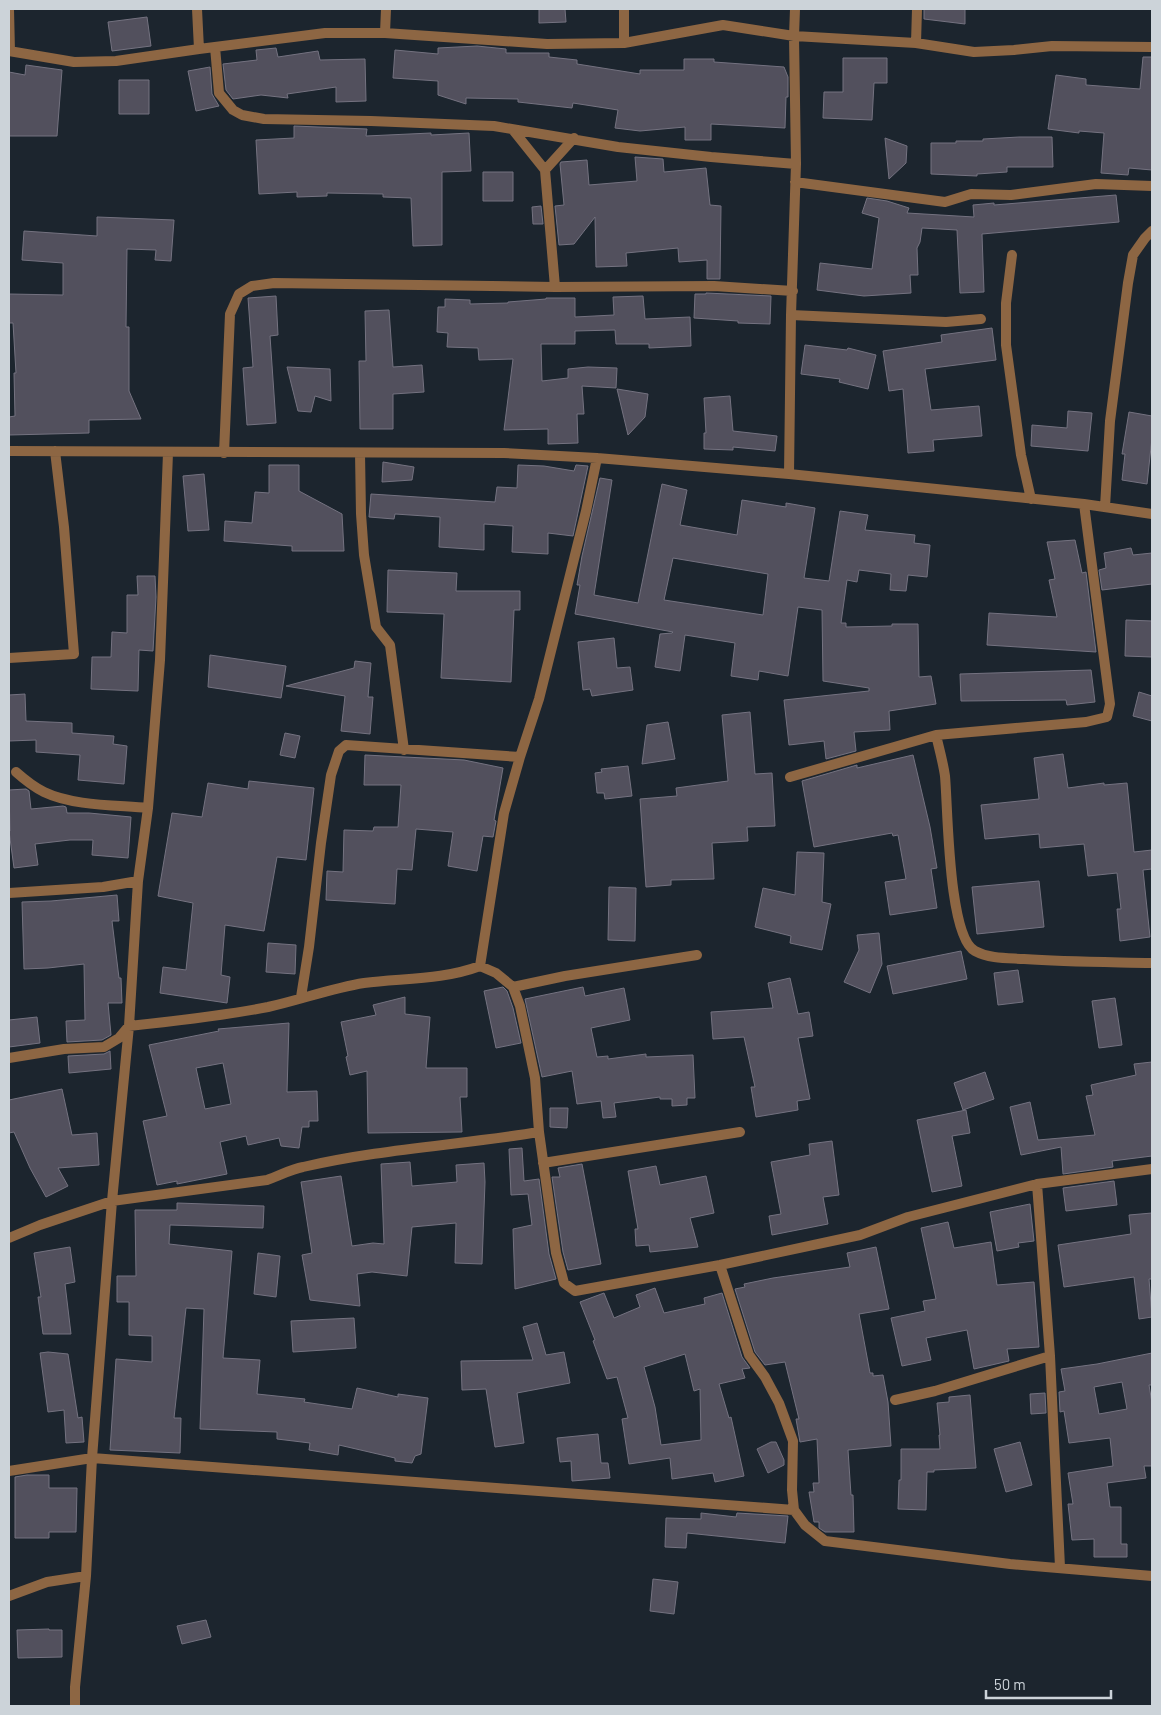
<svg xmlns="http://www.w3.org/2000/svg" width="1161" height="1715" font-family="Barlow,sans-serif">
<rect width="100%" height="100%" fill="#1c252e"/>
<path fill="#52505d" stroke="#747280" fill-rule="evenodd" d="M539,9h26l1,13 -27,1z
M924,9h41v15l-41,-5z
M147,17l4,29 -39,5 -4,-29z
M477,46l29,3v4h43v4l28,3v4l63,10v-4h44v-11h30v3l70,5 4,10v20h-2l-1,31 -74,-4v16h-26v-13l-45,4 -25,-3 3,-18 -45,-7 -1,5 -54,-6v-3l-52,-1v6l-28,-9v-14l-45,-3 2,-28 43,4v-6z
M276,48l2,9 40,-6 2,9 45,-1 1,42 -30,1v-15l-49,7 1,4 -27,-3 -28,4 -7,-9 -3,-26 34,-4 -1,-10z
M1143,57h9v113l-23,-2 -1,7 -27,-2 3,-40 -25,-2v2l-31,-4 8,-54 30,4v6l54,4z
M843,58h44v25h-13l-2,37 -49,-2 1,-26h19z
M26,65l36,5 -5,66h-48v-64l16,3z
M210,67l2,27 7,12 -23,5 -8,-40z
M119,80h30v34h-30z
M294,126l73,3 -1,7 65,-3v2l38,-2 2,38 -29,1v73l-29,1 -2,-48 -28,-1v-3l-56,-1v3l-30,1v-5l-38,2 -3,-54 38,-2z
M1019,137h33l1,30h-46v5l-30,2v2l-46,-2v-31h25v-2h27v-2z
M885,138l22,8 -1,17 -17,16z
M635,157l28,2 1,13 42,-4 4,37 11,1 -1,73h-13v-19l-28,2 -1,-14 -52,5 1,13 -31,1 -1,-50 -21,27 -15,1 -4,-39 9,-1 -4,-41 1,-2 26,-2 2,25 48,-4z
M483,172h30v29h-30z
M1116,195l3,27 -137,12 2,58 -24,1 -3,-63 -35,-2 -2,14 -3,6 1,27h-8l1,18 -47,3 -47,-6 3,-27 52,6 7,-51 -17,-5 5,-15 20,3 22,7 -2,5 67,4 -1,-12 21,-2v2z
M541,206l2,18h-10l-1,-17z
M97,217l77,3 -3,41 -16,-1 1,-10 -29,-1 -1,78h3v64l12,28 -52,1v13l-80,2v-18l6,-1 -1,-43h2l-3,-50h-4v-29l54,1v-32l-41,-3 2,-29 73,5z
M706,293l65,3 -1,28 -32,-1v-2l-44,-3 1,-24h11z
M276,296l2,39 -8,1 6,87 -29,2 -4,-57 10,-1 -5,-69z
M643,296l2,23 45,-2 1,29 -42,2v-4h-33l-1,-14 -40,1v13h-34l1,37 26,-3v-9l20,-2 29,1 -1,20 -34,-2 2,28h-7l1,29 -30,1v-15l-44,1 9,-71 -34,1 -1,-12 -31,-1 1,-14 -11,-1 1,-25h7v-8l25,1v4l38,-1v-1l38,-3v-1h29v19l39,-2 -1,-18z
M389,310l4,57 29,-2 2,27 -31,2v35h-33l-1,-68h7l-1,-50z
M992,328l4,32 -71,9 6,41 48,-4 3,30 -49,4 1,11 -26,2 -5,-64 -14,2 -6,-40 59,-9 -1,-7z
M805,345l42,5 1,-2 28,7 -8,34 -29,-7 1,-3 -39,-5z
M287,367l43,2 1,32 -16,-5 -4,16 -13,-1z
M617,389l31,5 -3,23 -17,18z
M730,396l3,35 44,5 -2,15 -42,-4v3l-29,-1v-16h2l-2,-35z
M1068,411l24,2 -4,38 -57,-5 1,-21 35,3z
M1129,412l23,4v22l-5,46 -25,-4 3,-26h-3z
M383,462l31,5 -2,13 -30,2z
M269,465h30v26l43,23 2,37h-52v-5l-68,-5 1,-20 27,2 3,-31 14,1z
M518,465l26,1 30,5 2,-6 12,1 -15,70 -25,-3v21l-36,-2 1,-26 -29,-2v26l-45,-3 1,-30 -45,-3 -1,5 -25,-2 2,-23 124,8 2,-15 20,1z
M204,474l5,56 -21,1 -5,-55z
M600,478l12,2 -18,115 44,8 24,-119 25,6 -7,35 57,10 5,-35 44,7v-4l29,5 -11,70 25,3 11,-70 28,4 -3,15 50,5 -1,8 16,2 -3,32 -19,-2 -2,16 -16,-1 1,-16 -32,-4 -2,12 -10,-2 -6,43h5v4l46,-1v-2h26l1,53 12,-1 5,28 -47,7 1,19 -36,2 2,19 -30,8 -2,-18 -35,4 -5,-45 85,-9v-3l-46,-7 -1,-71 -24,-3 -10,69 -29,-5 -1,9 -27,-4 4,-33 -50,-8 -5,36 -25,-4 5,-33 12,-1 1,-1 -98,-18 5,-29h-3l5,-29zM673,558l95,16 -5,41 -99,-15z
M1075,540l7,33 4,-1 10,80 -109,-7 2,-32 68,4 -8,-37 6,-1 -8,-37z
M1131,548l2,7 19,-2v31l-50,6 -3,-20 7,-2 -2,-15z
M388,570l69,3 -1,18h64v19h-6l-3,72 -70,-4 3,-64 -57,-2z
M137,576h18l1,21 -3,54 -14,-1 -1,41 -47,-2 1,-32h19l1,-25 15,1v-38h11z
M1126,620l26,1v36l-27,-1z
M614,638l3,30 13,-1 3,23 -41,6 -2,-7 -7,1 -5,-48z
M210,655l76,11 -5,32 -73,-11z
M355,661l16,2 -3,34h5l-3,37 -29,-3 4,-35 -59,-10 68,-18z
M1091,670l4,32 -28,3 -1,-5 -105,1 -1,-27z
M1139,692l13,4v25l-19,-5z
M25,694l1,27 46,2v10l42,3 -1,8 14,2 -3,38 -46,-4 2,-25 -44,-3v-12l-27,1v-46z
M750,712l5,62 17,-1 3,53 -28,1 1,14 -36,2 2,36 -43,1v5l-25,2 -6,-88 37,-3 -1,-8 52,-7 -6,-66z
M668,722l7,37 -33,5 5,-39z
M285,733l15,3 -5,22 -15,-3z
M1063,754l5,34 36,-5v2l23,-2 7,69 18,-2v19l-9,1 7,67 -30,4 -3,-32h4l-4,-36 -29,3 -4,-32 -44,4 -1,-14 -54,5 -4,-34 58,-6 -5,-41z
M365,755l99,5 39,8 -9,52 2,1 -3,16 -10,-1 -6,35 -29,-5 5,-34 -37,-3 -4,41 -15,-1 -2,35 -69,-4 1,-29 16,1 1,-42 29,1 1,-4h24l3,-42h-37z
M913,755l17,72 7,41 -6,1 6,39 -47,7 -5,-33 21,-3 -8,-44 -5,1 -1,-3 -78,14 -12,-66 55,-16v3z
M628,766l4,30 -27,3 -1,-6h-7l-2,-20 7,-1 -1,-3z
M249,781l65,7 -8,72 -29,-3 -13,74 -39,-6 -4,50 9,2 -3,26 -67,-10 3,-26 23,3 7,-67 -35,-7 14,-83 30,4 6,-34 40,6z
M26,789l3,2 2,18 32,-3 3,1 1,6h22l42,4 -3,41 -36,-3 1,-15h-23l-35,4 3,21 -24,3 -5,-37h1l-1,-41z
M797,852l27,1 -2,49 9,2 -9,46 -32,-7 1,-7 -36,-9 8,-39 32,7z
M1039,881l5,46 -67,7 -5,-47z
M609,887l27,1 -1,53 -27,-1z
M117,895l2,26h-7l7,57h2l1,25h-14l3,32 -9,5 -35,2 -1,-21 19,-1 -1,-56 -36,4 -24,1 -2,-67 29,-1z
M879,933l3,31 -12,29 -26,-11 15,-32 -2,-15z
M268,943l28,2 -1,29 -29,-2z
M961,951l6,28 -74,15 -6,-28z
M1018,970l5,32 -25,3 -4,-32z
M790,978l8,36 11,-2 4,24 -15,2 12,61 -13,2 1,9 -42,7 -5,-30h4l-11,-50 -31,2 -2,-27 62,-4 -5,-25z
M503,987l4,4 6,17 8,35 -25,5 -12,-57z
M583,987l2,9 39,-8 6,32 -39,8 6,29 11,-1v3l38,-5v3l47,-2 2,43h-8v7l-15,1v-7h-12v-2l-46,6 2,14 -13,1 -2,-17 -24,3 -5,-33 -30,6 -17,-78z
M405,997v17l25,3 -4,51h41v29h-7l2,35 -94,1 -1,-62 -17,4 -4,-18 2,-1 -7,-34 35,-7 -3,-10z
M1115,998l7,47 -23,3 -7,-47z
M37,1017l3,26 -31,4v-27z
M289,1023l-2,69 30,-1 1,30h-9v6h-7l-3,21 -18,-2 -2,-8 -31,7 -2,-9 -26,6 7,32 -50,10v-3l-20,4 -14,-64 24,-5 -18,-71 70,-14 -1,-2zM223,1063l8,41 -26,5 -9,-41z
M110,1051l1,18 -42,4 -1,-17 36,-2z
M1152,1062v94l-40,5 1,6 -50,7 -2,-27 -40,8 -11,-48 20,-5 8,38 57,-5 -9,-39 7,-1 -2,-10 45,-10 -2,-11z
M985,1072l9,27 -31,11 -9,-27z
M62,1089l10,46 25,-2 2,32 -41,3 10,18 -22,11 -16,-29 -16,-36 -5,1v-33z
M550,1108h18l-1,20 -17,-1z
M966,1110l4,23 -18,3 10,50 -30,6 -15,-72z
M832,1141l7,54 -16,2 5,27 -56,11 -3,-19 12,-2 -10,-52 39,-7 -1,-11z
M522,1148l2,33 15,-2 10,75 7,25 -41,10 -2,-60 19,-4 -4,-31 -17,1 -2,-46z
M410,1162l2,24 45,-4 -1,-17 28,-2 1,19 -3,82 -27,-1 1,-40 -44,4 -5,49 -35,-4 -15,2 3,32 -50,-6 -8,-45 10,-2 -11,-71 40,-6 11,70 21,-3 11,1 -3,-80z
M582,1164l19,100 -33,6 -5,-18 -11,-75h8l-2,-9z
M656,1166l4,19 46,-9 8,37 -24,5 8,29 -48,5 -1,-7 -13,1 -1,-17h3l-10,-58z
M1114,1181l3,24 -51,6 -3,-23z
M177,1203l87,3 -1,22 -93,-3 -1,19 63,7 -9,107 37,2 -3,34 48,5 -1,3 48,7 5,-21 41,9v-3l30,4 -7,56 -6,2 -3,7 -17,-2v-3l-56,-13 -1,10 -29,-5 1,-7 -33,-4v-7l-77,-3 4,-120 -18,-1 -12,110h7l-1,35 -70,-3 6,-91 36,3v-26l-23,-1v-33h-12v-26h19l-1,-66h42z
M1030,1204l4,37 -16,2 1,4 -22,4 -7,-39z
M1152,1213v66h-3l3,38 -13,2 -5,-42 -70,10 -6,-42 73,-11 -2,-19z
M948,1222l6,26 37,-6 6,43 37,-3 5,65 -32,2 2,12 -35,8 -7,-39 -41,8 5,22 -29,6 -11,-48 34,-7 -2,-10 13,-2 -15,-71z
M70,1247l5,35 -10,2 6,50h-28l-5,-37h3l-7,-44z
M876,1247l13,62 -30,5 11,59h3v3l10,-1 5,27 3,44 -43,4 3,45h2l1,37h-29l-6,-4v-6h-5l-5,-30h5l-1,-9h6l-2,-44 -17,3 -4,-23h3l-14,-57 -20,3 -10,-13 -20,-63 10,-2 -1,-3 29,-6 77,-11 -3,-14z
M258,1253l22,3 -4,41 -22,-3z
M655,1288l9,25 41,-9 -1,-6 18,-5 20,64 8,11 -8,1 3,9 -26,6 10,34 2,-1 13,59 -29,6 -2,-9 -41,6 -2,-21 -41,6 -7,-45 6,-1 -11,-41 -10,2 -14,-38 2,-1 -15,-38 24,-9 10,25 26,-11 -4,-12zM685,1354l9,37 6,-2 1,51 -40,5 -6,-38 -11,-40z
M354,1318l2,30 -63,4 -2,-31z
M537,1323l9,32 18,-3 6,31 -53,10 7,50 -29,4 -9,-58 -24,1 -1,-29 72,-1 -10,-33z
M48,1352l20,2 10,64 4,-1 2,25 -18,1 -2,-33 -16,2 -8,-59z
M1152,1353v32h-3l3,18v63h-8l2,12 -39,5 3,24h11v37h6v13h-33v-18l-22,1 -4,-36h5l-5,-31 45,-7 -3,-28 -41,5 -5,-32 -4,1 -1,-20 6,-1 -4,-22 36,-5zM1122,1382l5,27 -28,5 -5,-27z
M1045,1393l1,20 -15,1 -1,-20z
M970,1395l6,73 -42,2v2h-7l-1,38 -28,-1 1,-29h2v-31h39l-1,-14h1l-3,-32 12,-1v-5z
M598,1434l3,29h7l2,15 -38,3 -1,-20 -11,1 -3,-24z
M771,1442h5l8,18v5l-16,8 -11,-24z
M1020,1442l12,43 -26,7 -12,-43z
M27,1475h22v13h28l-1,44h-27v6h-34v-61z
M701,1513l35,4 1,-4 51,3 -3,27 -98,-10 -1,15 -21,-1 1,-29 35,1z
M653,1579l25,3 -4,32 -24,-3z
M206,1620l5,17 -29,7 -5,-18z
M49,1629v1h13v27l-44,1 -1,-28z"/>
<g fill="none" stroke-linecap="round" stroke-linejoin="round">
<path stroke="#8d6643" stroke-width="10" d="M9,9l1,42
M197,9l2,40
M385,33l1,-24
M624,43v-34
M916,43l1,-34
M215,47l4,46 14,17 9,5 22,4 107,2 123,5 124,21 93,10 85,7
M9,51l65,11 42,-1 83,-12 126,-16h60l162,11 77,-1 99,-18 71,11 122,7 58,9 40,-2 38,-4 100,1
M513,130l32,40 10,117
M545,170l29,-32
M795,182l150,20 26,-8 40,1 85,-11 56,2
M1012,255l-6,48v42l15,110 10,44
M791,315l155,7 35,-3
M9,451l495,2 93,5 192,16 295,30 68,10
M224,453l6,-139 9,-20 13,-8 22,-3 281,4 159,-1 79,5
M360,453l1,61 3,41 12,72 14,18 14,105
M789,474l2,-159 5,-151 -2,-128 1,-27
M1105,507l5,-86 18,-138 5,-28 12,-17 7,-7
M9,658l65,-4 -10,-127 -9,-76
M936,735c3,13 7,27 9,41 3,32 3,161 30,175 15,8 32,7 49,8 42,3 85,3 128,4
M16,772c9,8 18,15 28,20 29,14 72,13 104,16
M790,777l146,-42 150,-13 21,-5 3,-13 -26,-200
M9,893l94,-6 35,-6
M480,966l24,-153 16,-56 19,-58 47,-188 11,-53
M513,987l52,-11 132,-21
M301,997l8,-50 12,-104 10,-68 8,-24 7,-6 174,12
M9,1058l55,-9 40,-2 15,-9 10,-12c47,-5 93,-10 139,-19 32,-7 64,-19 96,-24 39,-5 79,-3 116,-17l16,7 17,14 7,19 15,72 4,54 17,121 8,30 11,8 145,-26 140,-30 48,-18 129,-33 115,-15
M543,1163l197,-31
M1037,1184l13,172 10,211
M9,1238l31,-13 72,-24 155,-21c12,-4 24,-11 36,-13 77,-18 157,-22 236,-35
M720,1265l29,90 16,22 14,26 14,38 -1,49 2,20 11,15 20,16 185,23 142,12
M895,1400l40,-9 115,-35
M9,1471l83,-13 702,52
M9,1596l38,-14 39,-6
M75,1706v-19l11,-111 6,-118 20,-257 17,-175 9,-145 10,-73 12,-148 8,-207"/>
</g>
<rect width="1161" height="1715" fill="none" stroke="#ccd3d9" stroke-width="20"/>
<path d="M986 1690v8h125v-8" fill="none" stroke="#ccd3d9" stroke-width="2.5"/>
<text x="994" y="1690" font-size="15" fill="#ccd3d9" stroke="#1c252e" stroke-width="4" paint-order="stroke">50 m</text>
</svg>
